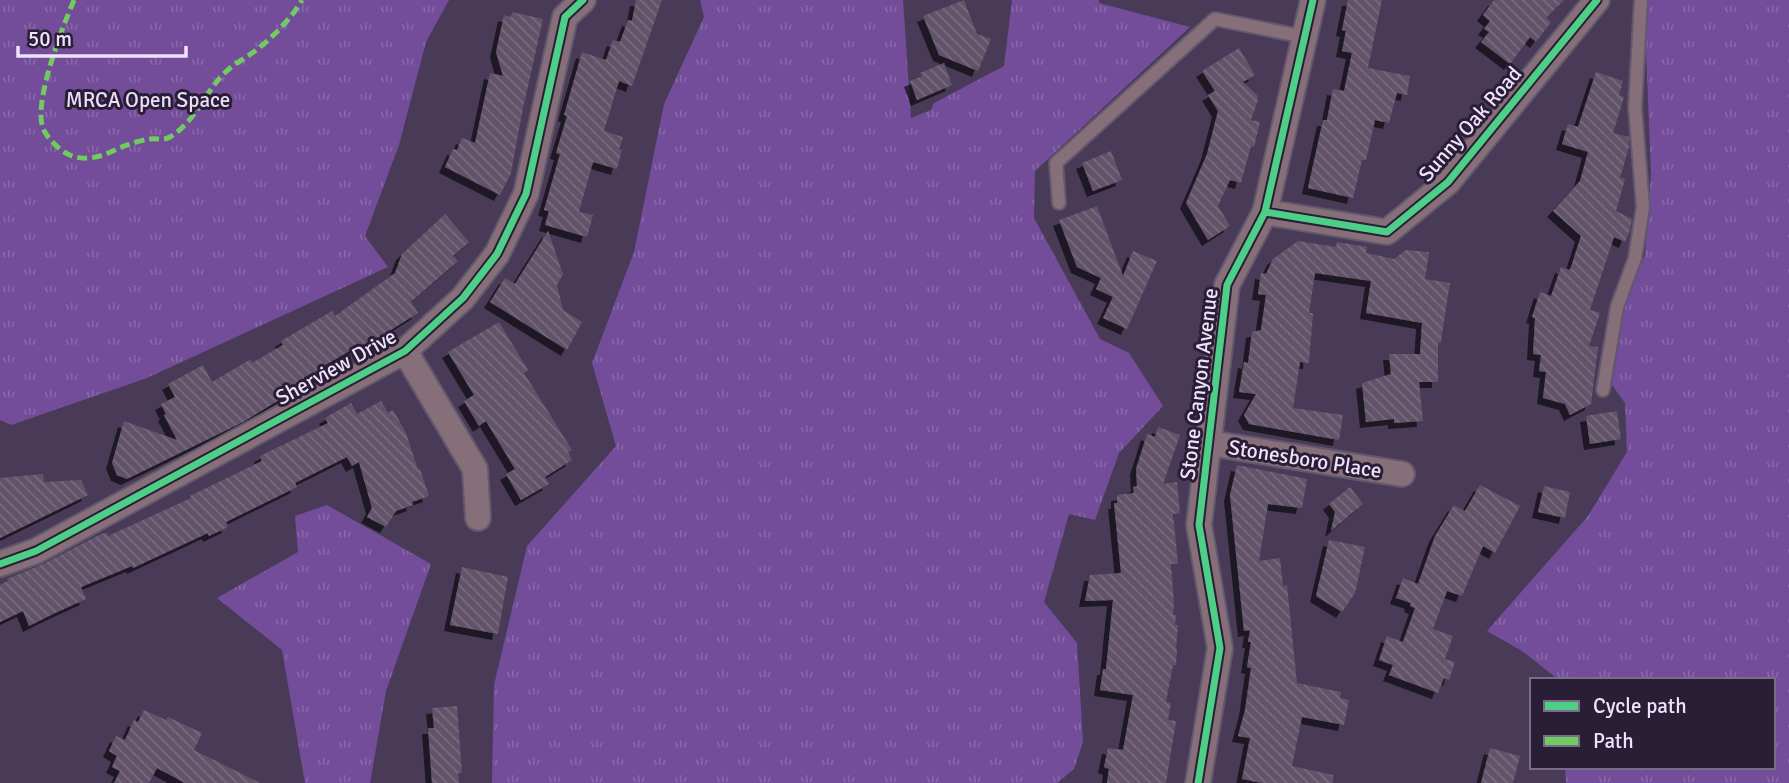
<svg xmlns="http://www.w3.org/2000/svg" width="1789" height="783" font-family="Signika,sans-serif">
<defs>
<pattern id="grass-tufts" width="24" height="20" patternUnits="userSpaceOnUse" patternTransform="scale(1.75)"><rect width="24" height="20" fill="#734c9a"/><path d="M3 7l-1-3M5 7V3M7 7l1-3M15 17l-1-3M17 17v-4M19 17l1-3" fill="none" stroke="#8766a9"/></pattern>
<pattern id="building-back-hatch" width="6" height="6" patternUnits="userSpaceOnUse" patternTransform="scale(1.75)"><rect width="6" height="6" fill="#625369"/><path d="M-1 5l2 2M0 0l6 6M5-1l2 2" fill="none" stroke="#796b7f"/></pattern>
<filter id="shadow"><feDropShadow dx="-6" dy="6" stdDeviation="0" flood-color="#0009"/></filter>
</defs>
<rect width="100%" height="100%" fill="#493b57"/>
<path fill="url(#grass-tufts)" d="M0,0h449l-23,42 -27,103 -34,91 23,31 -241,111 -136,47 -11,-5z
M700,0h203l8,118 20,-8 3,-7 70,-37 8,-66h87v3l91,24 -155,144 -1,47 66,121 29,14 34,53 -44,47 -24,67 -26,-6 -25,88 33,41 6,99 -9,27 -17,14h-565l2,-98 33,-139 89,-100 -24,-83 42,-111 30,-148 40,-87z
M1644,0h145v783h-223l-1,-16h208v-87h-214l-37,-29 -35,-20 101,-115 39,-64 -2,-49 -13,-18 13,-81 20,-49 6,-81z
M327,505l104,59 -45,127 -16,92h-65l-23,-133 -65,-52 81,-46 -3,-36z"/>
<path fill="url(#building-back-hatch)" filter="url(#shadow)" d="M636,0h26l-30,86 -13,-5 -15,50 19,6 -4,12 3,1 -5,19 -24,-7 -14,50 14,3 -6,22 -42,-12 4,-14 -5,-1 16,-56 -4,-1 11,-37 -3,-1 18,-63 24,8 7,-20 7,2 8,-22 4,1z
M964,0l13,34 14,5 -13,32 -39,-16 -16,-39z
M1348,0h34l-14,68 42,8 -3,19 -10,-2 -8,30 -14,-3 -9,40h-4l-9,38 -45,-10 15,-68h4l6,-31 11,2 8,-38 -10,-2 4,-20 -4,-1z
M1494,0h70l-18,18 5,4 -15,20 -6,-5 -20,27 -29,-22 8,-10 -5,-3 6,-8 -7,-6z
M512,12l31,7 -20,89 -12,65 -11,22 -55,-28 8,-18 4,1 5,-12 13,5 15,-70 13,3 -7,-24 8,-37 7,2z
M1239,48l16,27 -12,7 14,13 1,5 -7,20 9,2 -6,25 -3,-1 -10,37 -11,-3 -12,26 12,20 -22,14 -22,-37 21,-49 11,-43 -10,-16 7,-4 -13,-20z
M944,63l8,22 -35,15 -7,-19 12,-5 -2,-3z
M1596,72l27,9 -4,14 5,2 -11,36 16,4v10l-9,31 5,1 -9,32 16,8 -2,11 -5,12 -11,-5 -24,73 10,3 -11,33 9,1 -7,57 -21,11 -5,-11 -22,-6 3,-26 -7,-1 2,-16 -8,-1 2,-36 -3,-1 8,-25 11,4 10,-29 9,3 11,-34 -28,-25 27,-30 8,-29 -26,-8 6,-20 10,3z
M1111,151l11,29 -29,11 -11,-28z
M1097,206l26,70 10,-25 24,10 -30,68 -24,-11 10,-21 -17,-8 5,-11 -24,-11 -18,-47z
M445,214l24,28 -16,14 5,5 -47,41 7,11 -56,35 -2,-3 -38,22 3,5 -82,50 -116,57 -10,-4 -5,-12 12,-42 53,19 -13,-25 2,-1 -5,-10 14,-7 -7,-13 35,-19 9,17 39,-23 1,4 31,-18 -2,-4 51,-30 3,5 60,-43 7,-19z
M548,231l15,43 -6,11 6,25 19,12 -15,28 -77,-48 15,-24 10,6z
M1298,241l38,6 1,-5 30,5 -1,6 28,6 12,-9 23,2 -4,27 25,4 -8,51 -1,9h-3v39h-19l4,39 -29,2v-4l-28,3 -4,-39 29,-9 -2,-20h31l2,-31 -56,-10 5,-32 -56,-8 -6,40h4l-4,50 -9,-1 -7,46 50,7 -4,25 -90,-16 -5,-9 12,-21 -17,-2 5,-30 4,1 4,-31 9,-2 5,-35 -8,-1 3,-21 5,1 7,-15z
M499,322l29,48 -4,3 48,77 -4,2 4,8 -27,17 4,7 -28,16 -15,-26 9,-5 -29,-48 -7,5 -15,-25 10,-6 -26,-43z
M381,401l7,12 5,-3 13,23 12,37 2,-1 9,27 -17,6 1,3 -17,6 -10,16 -19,-10 5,-9 -13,-46 -7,4 -5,-9 -52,26 2,4 -71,35 2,5 -19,9 -1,-3 -75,35 -1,-2 -51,21 5,12 -33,15 -24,12 -6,-15 -23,11v-37l8,-4 -1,-2 36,-15 58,-30 6,-1 1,3 83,-38 -1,-2 72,-35 -2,-5 68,-33 -3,-5 26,-15 6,11z
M1617,411l4,28 -31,5 -4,-28z
M1158,427l22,8 -17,49 14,-2 3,31 -7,1 5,50h-7l3,38 -1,13h3l-1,10h3l-2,23 1,1 -1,16h-3l-7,37 5,1 -3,17 8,1 -10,62h-59l2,-14 -5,-2 4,-19 15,2 10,-55 -33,-5 3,-21h3l7,-69 -28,1 5,-26 31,-2 -7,-70h3v-8l17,-2 -1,-6 4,-1 -1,-17 11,-35 8,3z
M1237,465l70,14 -5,29 -34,-4 -9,57 21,-3 3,28 4,-1 10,98 44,9 -1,6 9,2 -5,25 -42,-8 -10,49 41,9v8h-71l-20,-4 8,-41 -12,-2 7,-26 6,-42 -4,-1 4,-25h-3l2,-12 -6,1 -14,-136z
M43,474l1,8 37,-2 7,15 -88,43v-60z
M1480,485l40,21 -25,47 -12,-7 -21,50 -15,-5 -14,38 20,7 -8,23 10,3 -6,18 -5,-2 -6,15 -49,-18 4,-10 -14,-5 8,-24 16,6 12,-34 -5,-2 1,-3 -15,-5 7,-20 15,6 17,-48 19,-31 11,6z
M1544,486l26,6 -5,26 -27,-6z
M1350,487l13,17 -32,27 4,-19 -6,-8z
M1329,540l36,7 -10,46 -13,19 -26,-16z
M462,567l46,10 -10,57 -48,-9z
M457,706l5,67h-4l1,10h-27l-4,-55h6l-2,-20z
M144,710l22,10 2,-3 34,16 -8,17 66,33h-75l-28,-15 -8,15h-35l6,-12 -8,-4 5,-11 -8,-5 7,-15 9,4 9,-20 4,2z
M1490,748l30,8 -7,27h-32z"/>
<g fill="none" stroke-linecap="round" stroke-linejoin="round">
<defs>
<path id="service" d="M1059,203l-3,-40 159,-144 90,18
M1603,390l14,-83 18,-49 8,-51 -8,-100 6,-107"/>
<path id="minor" d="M1265,212l122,20 61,-50 149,-182
M405,351l70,118 3,49
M1209,443l193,31
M0,564l36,-13 369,-200 58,-53 34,-44 29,-60 39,-177 18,-17
M1198,783l22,-135 -21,-123 28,-240 38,-73 48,-212"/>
</defs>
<use href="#service" stroke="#63586f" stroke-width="16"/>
<use href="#minor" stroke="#63586f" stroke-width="28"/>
<use href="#service" stroke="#866f78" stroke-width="12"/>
<use href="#minor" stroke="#866f78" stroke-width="24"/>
<path stroke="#71cb61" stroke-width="5" stroke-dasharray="10 5" stroke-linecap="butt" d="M74,0c-11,26 -41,102 -31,128 3,8 11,16 17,21 21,17 43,7 64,-3 8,-3 18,-6 26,-7 8,-1 13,2 20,-2 28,-17 35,-48 59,-68 8,-7 18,-12 26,-18 17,-13 37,-33 47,-51"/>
<defs>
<path id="cycleway" d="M1265,212l122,20 61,-50 149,-182
M0,564l36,-13 369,-200 58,-53 34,-44 29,-60 39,-177 18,-17
M1198,783l22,-135 -21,-123 28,-240 38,-73 48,-212"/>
</defs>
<use href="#cycleway" stroke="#2a1e36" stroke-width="11"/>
<use href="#cycleway" stroke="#4dcf88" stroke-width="7"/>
</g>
<g text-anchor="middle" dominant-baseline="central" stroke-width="6" stroke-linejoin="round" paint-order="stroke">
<g font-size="21" fill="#e9def7" stroke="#2a1e36">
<text x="148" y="100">MRCA Open Space</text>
</g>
<g font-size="21" fill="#eee2fd" stroke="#2a1e36">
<text transform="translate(1470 124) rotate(-49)">Sunny Oak Road</text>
<text transform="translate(336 367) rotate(-29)">Sherview Drive</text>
<text transform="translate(1199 384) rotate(-83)">Stone Canyon Avenue</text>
<text transform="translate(1305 459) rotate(9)">Stonesboro Place</text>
</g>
</g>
<rect x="1530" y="678" width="245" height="91" fill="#2a1e36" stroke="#786c86" stroke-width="2"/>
<rect x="1544" y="701" width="35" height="10" fill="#4dcf88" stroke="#786c86" stroke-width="2"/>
<text x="1593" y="713" font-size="21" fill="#eee2fd">Cycle path</text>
<rect x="1544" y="736" width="35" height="10" fill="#71cb61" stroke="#786c86" stroke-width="2"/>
<text x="1593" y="748" font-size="21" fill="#eee2fd">Path</text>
<path d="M18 46v10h168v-10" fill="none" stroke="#eee2fd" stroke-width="3.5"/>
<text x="28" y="46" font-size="21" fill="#eee2fd" stroke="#2a1e36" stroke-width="5" paint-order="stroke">50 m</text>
</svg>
